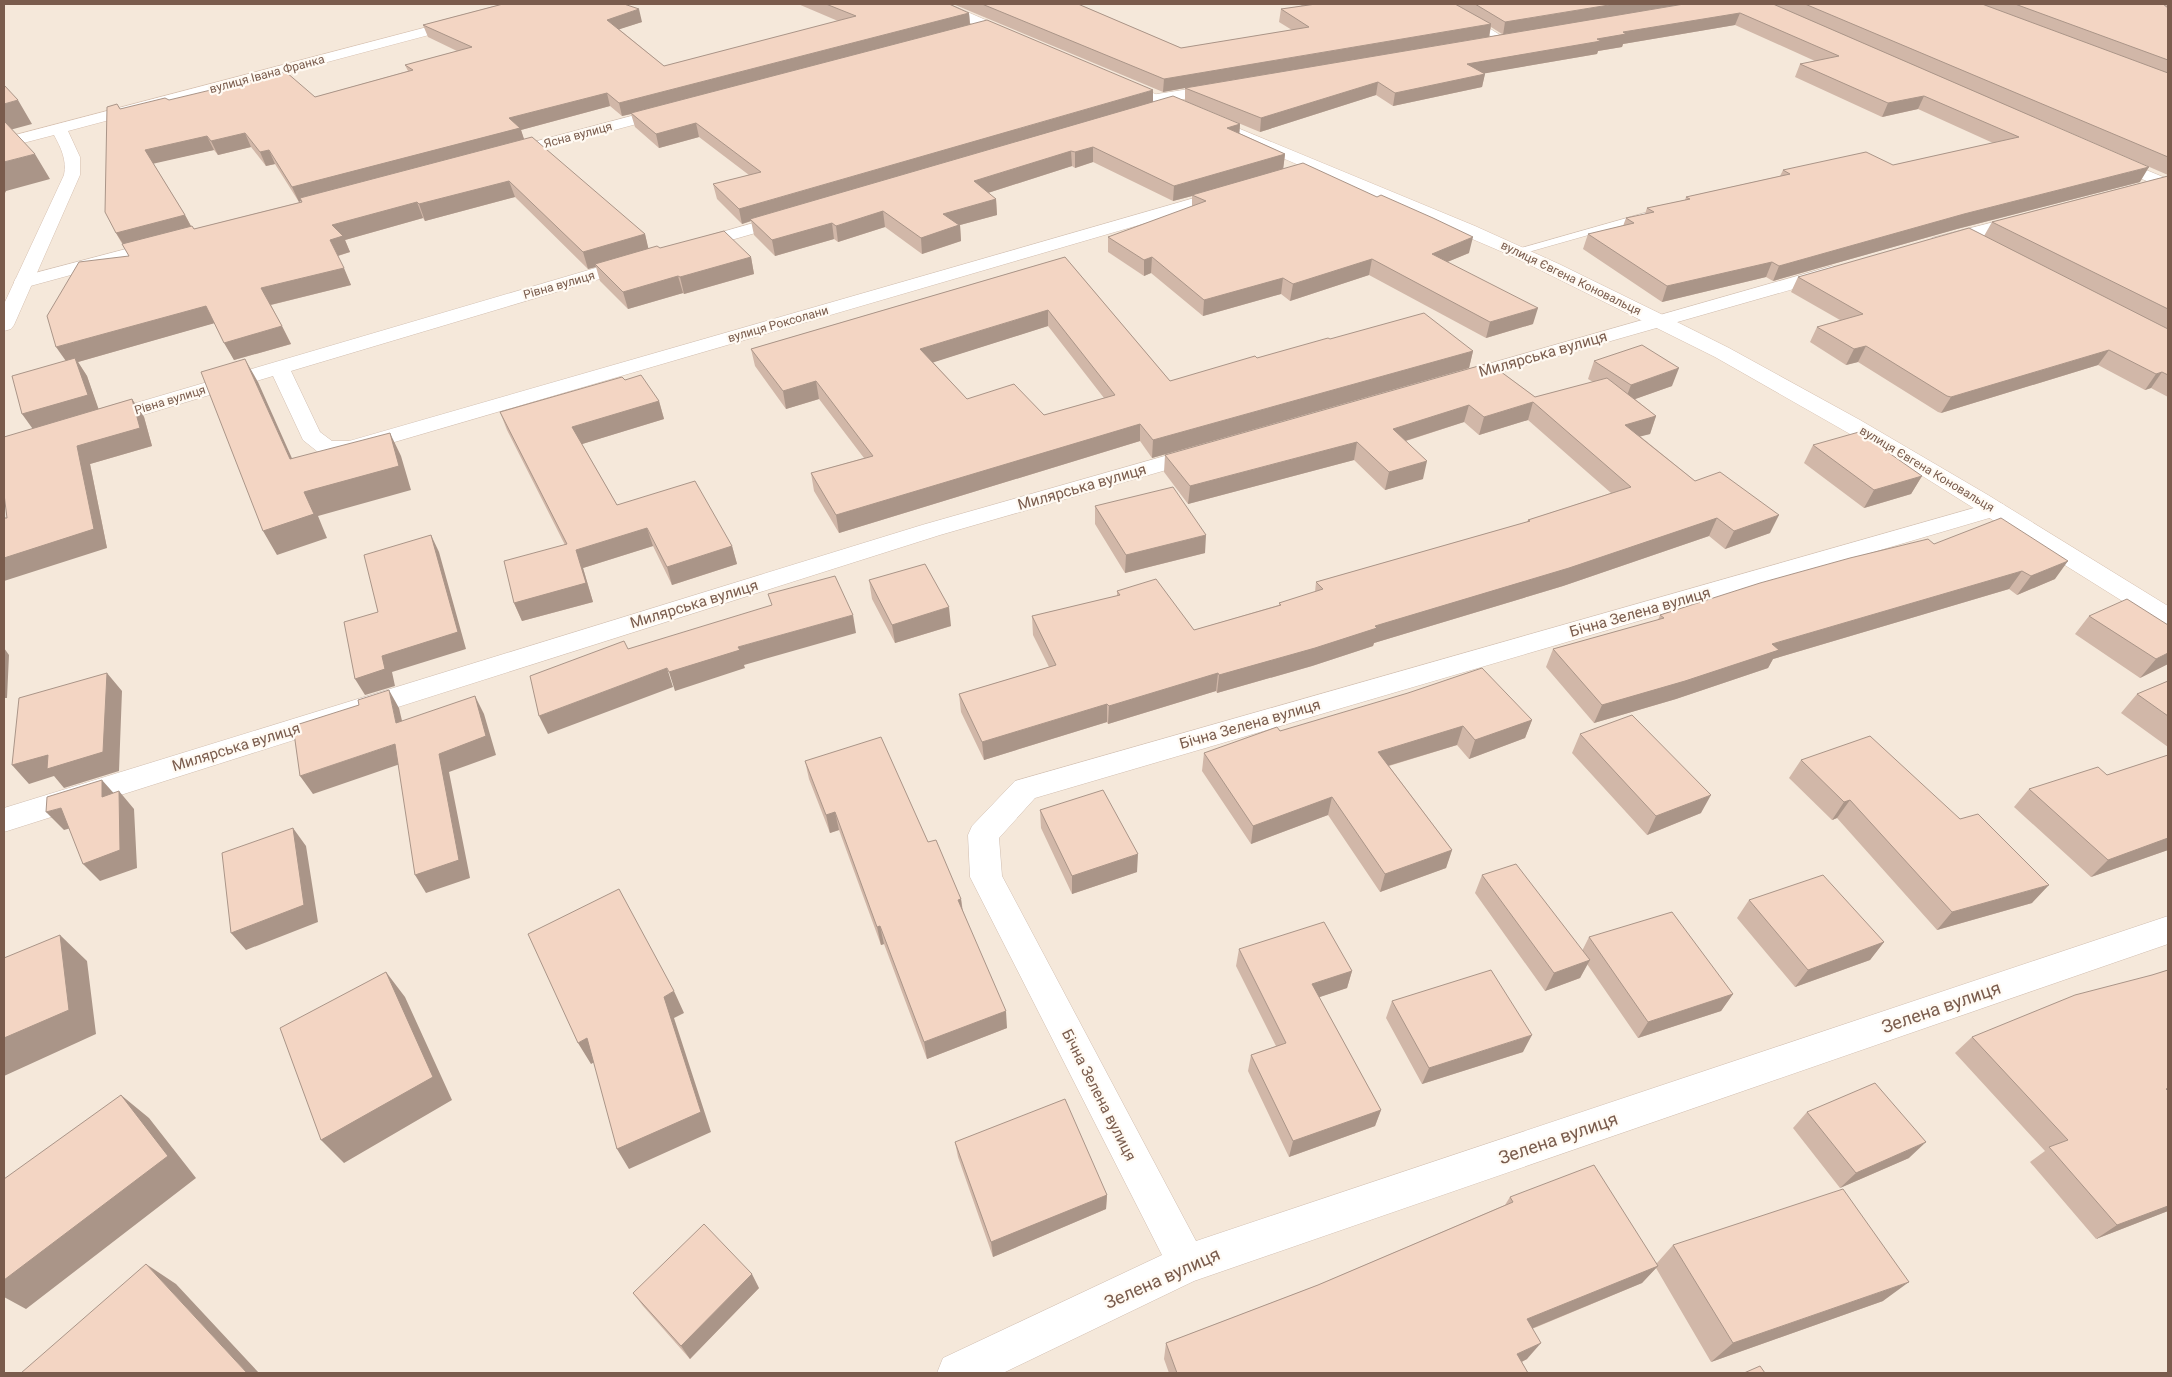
<svg xmlns="http://www.w3.org/2000/svg" width="2172" height="1377" font-family="Roboto,sans-serif">
<rect width="100%" height="100%" fill="#fdf6ec"/>
<path fill="#f5e8da" d="M4,4h2164v1369h-2164z"/>
<g fill="none" stroke-linecap="round" stroke-linejoin="round">
<defs>
<path id="lane" d="M1467,18h6l35,22 -7,2 -34,-20z
M1648,212l4,1 2,2 -2,2 -134,38 -6,-3 2,-2z"/>
<path id="street" d="M1222,84l5,1 2,3 -2,3 -70,13 -5,-2 -3,-3 3,-3 5,-2z
M669,106l5,2 3,3 -3,3 -168,45 -6,-2 -2,-3 2,-3z
M2110,155l58,24v11l-64,-27 -2,-3 2,-3z
M1229,188l6,1 3,4 -3,4 -885,258 -32,-3 -15,-12 -30,-64 -170,51 -8,-2 -3,-5 3,-5 531,-156 7,-2 7,2 2,4 -2,4 -349,104 29,61 12,9h17z
M788,213l6,1 3,4 -3,4 -101,29 -6,-1 -3,-4 3,-4z
M2025,214l6,1 3,4 -3,4 -93,24 -6,-1 -3,-4 3,-4z
M164,239l6,1 3,4 -3,4 -147,40 -7,-2 -2,-4 2,-4z
M1832,266l7,2 2,4 -2,4 -372,106 -7,2 -7,-2 -3,-4 3,-4z
M1200,446l8,2 3,5 -3,5 -268,77 -936,297v-24l918,-283z
M1995,502l8,2 4,5 -4,5 -968,284 -36,40 3,38 194,365 972,-325v28l-974,337 -191,92h-66l6,-15 219,-103 -192,-378 -2,-42 4,-9 43,-45z"/>
<path id="secondary" d="M515,4h21l-2,3 -466,124 12,26v18l-66,150 -3,4 -7,2v-27l60,-129c3,-15 -3,-27 -10,-40l-50,13v-10z
M933,4h16l69,30 2,3 -7,4 -5,-1 -74,-33z
M1119,79l356,147 84,38 104,51 66,33 131,72 128,75 180,111v21l-9,-3 -251,-157 -193,-110 -203,-101 -398,-170 -2,-3 2,-3z"/>
</defs>
<use href="#lane" stroke="#d1beb0" stroke-width="1"/>
<use href="#street" stroke="#d1beb0" stroke-width="1"/>
<use href="#secondary" stroke="#d6c0b0" stroke-width="1"/>
<use href="#lane" fill="#fff" fill-rule="evenodd"/>
<use href="#street" fill="#fff" fill-rule="evenodd"/>
<use href="#secondary" fill="#fff" fill-rule="evenodd"/>
</g>
<path fill="#d1b7a8" fill-rule="evenodd" d="M500,4h124l18,18 -23,7 45,37 174,-45 -40,-17h151l20,9 1,11 183,78 87,22 -1,9 46,21 -2,15 186,84 -22,9 86,62 -47,14 -117,-63 -79,26 -9,-7 -78,22 -52,-43 -7,3 -36,-24v-15l84,-30v-11l-19,5 -80,-39 -18,6 -3,-2 -84,27 8,6 1,16 -37,10 1,16 -39,13 -37,-27 -47,15 -4,-3 -59,17 -21,-21 -3,-14 -9,3 -25,-25 -4,-15 36,-9 -50,-38 -40,11 -24,-21 -4,-13 -9,2 -12,-10 -89,24 3,9 121,95 3,14h12l91,9 3,17 -70,20 -1,-1 -55,16 -28,-28 -4,-14 -8,2 -73,-72 -90,24 -2,-3 -78,22 5,12 -12,4 13,29 -80,20 20,39 -57,16 -20,-37 -136,39 9,14 11,33 34,-10 12,18 8,29 -62,18 17,84 -100,-30 26,-89 33,-68 63,-105 -13,-23 4,-124 49,-9 146,-3 93,-26 -3,-6 52,-14 -29,-14 -5,-12 79,-21zM251,147l15,19 9,-2 24,38 2,-1v1l-107,27 -3,-3 -6,-11 -32,-52 61,-13 4,5z
M953,4h125l103,44 111,-18 -13,-8 2,-13 21,-3 -3,-2h869v171l-134,-58 106,65 -183,47 -184,52 -7,-4 -104,25 -79,-53 5,-15 35,-8 3,-8 19,-4 2,-6 38,-8 1,-3 94,-21 3,-6 110,-5 100,-22 -75,-34 -36,8 -87,-40 5,-13 15,-3 -80,-36 -112,19 -1,3 -24,4 -1,3 -112,19 -3,14 -89,19 -17,-11 -116,37 -75,-31v-13l-22,4zM1491,27l11,7 -13,3z
M2168,176v221l-17,-9 -6,2 -47,-25 -157,48 -3,-1 -80,-50 -12,3 -36,-23 7,-15 23,-7 -49,-28 7,-15 186,-41 8,-14z
M1065,257l105,124 87,-23 73,-19 143,12 -4,17 -317,90 -12,-17 -301,92 -25,-42 -3,-18 53,-15 -45,-59 -33,10 -31,-43 -4,-17zM1048,326l56,72 -60,17 -77,-16 -34,-37z
M1594,361l78,25 -37,13 21,17 -6,18 -10,2 55,45 75,52 -45,16 -16,-13 -146,50 -189,57 -1,3 -61,20 -95,27 -1,-2 -108,33 -1,-2 -123,38 -23,-48 -2,-18 90,-27 -16,-32 -1,-19 85,-20v-5l77,39 85,-25v-2l36,-11 1,-10 211,-60 1,-2 83,-27 -83,-73 -49,15 -15,-13 -58,19 17,38 -38,11 -31,-30 -166,44 -24,-32 1,-17 324,-92 46,34 58,-15 -5,-3z
M625,380l34,21 5,18 -82,25 35,61 115,41 5,18 -65,21 -19,-39 -70,22 10,34 -71,19 -8,-18 51,-58 -58,-115 -7,-18z
M1813,445l109,31 -11,18 -47,14 -60,-45z
M1095,506l110,47 -80,20 -30,-49z
M1934,544l121,35 -38,16 -8,-6 -236,70 -5,9 -92,31 -82,24 -48,-56 7,-18 105,-29 2,-5z
M869,580l82,46 -56,17 -23,-44z
M2089,616l79,9v39l-28,14 -65,-44z
M2168,681v66l-47,-34 16,-19z
M1532,720l-7,18 -56,21 -12,-14 -68,21 63,84 -6,18 -66,24 -52,-77 -77,29 -49,-73 2,-18 76,-22z
M1580,734l121,79 -54,22 -75,-82z
M2168,755v95l-77,27 -77,-70 15,-18 78,-14z
M1801,760l231,143 -95,27 -100,-112 -5,2 -43,-42z
M805,761l123,81 33,57 2,12 44,117 -80,31 -43,-115 -3,1 -42,-115 -9,3 -21,-54z
M1040,810l97,62 -65,22 -31,-66z
M1482,875l100,76 7,-14 144,57 -12,17 -83,27 -51,-74 -7,14 -35,13 -70,-98z
M1749,900l135,42 -14,18 -75,27 -58,-69z
M1239,949l113,22 -5,17 -28,9 62,113 -6,16 -86,31 -41,-86 3,-16 25,-9 -40,-80z
M2168,970v241l-72,28 -66,-77 15,-11 -90,-98 17,-16z
M1392,1001l131,51 -101,32 -36,-66z
M1807,1112l102,46 -69,30 -47,-60z
M955,1142l152,53 -1,14 -113,48 -35,-100z
M1510,1197l147,66 16,-18 210,56 -172,61 -55,-94 -14,15 -110,46 -5,30 -5,3 6,11h-359l-5,-14 2,-16 152,-58 187,-80z
M759,1288l-69,71 -47,-53 -10,-13z"/>
<path fill="#aa9588" d="M1615,4h69l-181,31 2,-13z
M639,9l3,13 -31,10 -4,-12z
M969,13l1,12 -339,88v1l-9,2 -3,-13z
M1740,13l-5,12 -112,19 -1,3 -24,4 -1,3 -133,23 3,-13 130,-25 26,-7z
M1491,24l-2,13 -304,51 -22,4 1,-13z
M1485,74l-3,13 -89,19 2,-13z
M1378,82l-2,13 -116,37 1,-14z
M1153,90v14l-403,115 1,2 -9,3 -3,-15z
M607,93l3,13 -89,24 4,12 -225,56 1,3 -2,1 -7,-15 217,-69z
M1924,96l-6,13 -36,8 6,-14z
M18,100l14,24 -26,7 -2,5v-32z
M696,123l3,14 -40,11 -3,-14z
M1240,124l-1,15 -12,-11z
M245,133l6,14 -33,8 -7,-14z
M207,136l7,14 -62,14 -7,-14z
M1093,147v15l-18,6v-16z
M269,150l6,14 -9,2 -6,-14z
M1071,151l1,15 -97,31 -1,-16z
M35,154l15,25 -44,12 -2,4v-33z
M1285,154l-2,16 -91,25v1l-19,5 1,-15z
M2149,167l-9,15 -183,47 -184,52 6,-15 185,-52z
M509,181l6,16 -90,24 -6,-17z
M996,199l1,16 -37,10 1,16 -39,13 -1,-16 22,-24z
M417,202l6,16 -78,22 5,12 -13,4 -7,-16 2,-15z
M883,211l2,16 -47,15 -2,-16z
M185,215l8,15 -68,17 -9,-14z
M832,223l2,16 -59,17 -3,-16z
M645,234l4,17 -54,13 1,3 -8,2 -5,-17z
M1473,237l-4,16 -41,17 4,-16z
M751,257l3,17 -70,20 -4,-17z
M1152,257l-1,16 -7,3v-16z
M1372,259l-3,16 -79,26 3,-17z
M1772,262l-6,15 -104,25 5,-16z
M344,268l7,17 -81,20 -9,-17z
M678,276l5,17 -55,16 -5,-17z
M1283,278l-2,16 -78,22 1,-16z
M206,306l9,17 -137,39 9,14 13,37 -65,19 -13,-18 46,-50 -12,-17z
M1538,308l-5,16 -47,14 4,-16z
M1048,310v16l-126,40 -2,-17z
M282,326l9,18 -57,16 -10,-17z
M1866,346l-8,16 -12,3 8,-16z
M2109,350l-11,15 -157,48 10,-16z
M1473,351l-4,17 -317,90 1,-18z
M245,359l13,23 45,101 -13,-24z
M1679,368l-7,18 -48,17 7,-18z
M2162,372l-11,16 -6,2 11,-16z
M816,381l3,18 -33,10 -3,-18z
M132,399l12,18 8,29 -62,18 17,84 -103,33v-23l73,-112z
M659,401l5,18 -85,26 -7,-18z
M1533,402l-5,18 -49,15 5,-18z
M1469,405l-5,17 -75,24 4,-17z
M1656,416l-6,18 -31,8 6,-17z
M1140,424v17l-301,92 -3,-18z
M390,433l11,23 10,34 -93,26 9,22 -50,17 -14,-24 41,-39z
M1357,442l-3,18 -166,44 2,-18z
M1427,461l-4,18 -38,11 4,-18z
M1922,476l-11,18 -47,14 10,-18z
M1779,515l-9,18 -45,16 9,-18z
M1717,518l-8,18 -146,50 -189,57 -1,3 -61,20 -95,27 2,-18z
M647,528l6,18 -70,22 10,34 -71,19 -8,-18 62,-53z
M431,535l8,17 27,97 -74,23 3,14 -30,9 -10,-16 27,-23z
M1206,535l-1,18 -80,20 1,-18z
M732,546l5,18 -65,21 -5,-18z
M2068,561l-13,18 -38,16 14,-19z
M2022,571l-13,18 -236,70 -5,9 -92,31 -82,24 8,-18 170,-61z
M949,607l2,19 -56,17 -3,-18z
M853,615l3,18 -112,32 1,3 -70,23 -6,-19 69,-25z
M4,648l5,7 -2,43h-3z
M2168,653v11l-28,14 16,-19z
M667,668l6,19 -125,47 -9,-18z
M107,673l15,18 -3,80 -55,17 -10,-12 -25,8 -17,-19z
M1218,673l-2,18 -108,33 1,-18z
M389,690l10,18 8,34 -11,-19z
M475,696l9,18 12,41 -47,17 21,106 -44,15 -11,-18 24,-121z
M1107,704v18l-123,38 -2,-18z
M1532,720l-7,18 -56,21 6,-19z
M1463,726l-6,19 -83,25 4,-18z
M395,744l11,18 -93,32 -13,-18z
M102,780l16,18 -16,-1z
M119,791l15,18 3,59 -37,13 -17,-17z
M1711,795l-10,18 -54,22 9,-19z
M1332,797l-4,18 -77,29 2,-18z
M1850,800l-13,18 -5,2 12,-18z
M61,808l17,18 -14,4 -18,-18z
M835,812l4,18 -9,3 -4,-18z
M293,828l13,18 12,76 -72,28 -15,-17z
M2168,838v12l-77,27 17,-17z
M1452,850l-6,18 -66,24 5,-18z
M1138,854l-1,18 -65,22v-18z
M2049,885l-17,18 -95,27 15,-18z
M961,899l2,17 -5,-16z
M880,926l4,18 -3,1 -4,-18z
M60,935l27,26 9,73 -92,42v-38z
M1884,942l-14,18 -75,27 13,-17z
M1590,960l-10,18 -35,13 9,-18z
M1352,971l-5,17 -39,13 4,-17z
M386,972l19,25 47,103 -108,63 -23,-23z
M674,991l10,22 -10,5 37,114 -82,37 -12,-20 47,-152z
M1733,994l-12,17 -83,27 10,-16z
M1006,1011l1,17 -80,31 -3,-17z
M1532,1035l-9,17 -101,32 7,-16z
M587,1038l13,21 -9,5 -13,-21z
M121,1095l28,23 47,60 -170,131 -22,-12v-17z
M1381,1110l-6,16 -86,31 4,-16z
M1926,1142l-17,16 -69,30 16,-15z
M1107,1195l-1,14 -113,48 -2,-15z
M2168,1206v5l-72,28 21,-14z
M146,1264l30,20 83,89h-12z
M1658,1266l-16,17 -128,53 13,-17z
M752,1274l7,14 -69,71 -9,-13z
M1909,1282l-26,19 -172,61 22,-19z
M1541,1343l-14,16 -22,11 12,-16z"/>
<path fill="#f3d5c3" stroke="#aa9588" fill-rule="evenodd" d="M503,4h121l15,5 -32,11 57,46 192,-50 -30,-12h123l20,9 -350,90 -12,-10 -98,25 11,10 -228,59 -23,-37 -9,2 -15,-19 -34,8 -4,-5 -62,14 40,65 -69,18 -11,-21 2,-105 10,-3 3,5 45,-11 4,2 117,-28 29,25 98,-27 -8,-5 67,-18 -49,-22z
M982,4h96l103,44 128,-21 -28,-18 35,-5h139l36,20 -327,55z
M1475,4h140l-110,18z
M1684,4h89l376,163 -185,47 -185,52 -7,-4 -105,24 -79,-52 46,-11 -8,-5 28,-6 -7,-4 43,-9 -4,-2 104,-23 -7,-4 83,-18 27,13 126,-28 -95,-41 -36,7 -88,-39 39,-8 -99,-43 -117,19 3,2 -29,5 4,2 -134,23 18,10 -90,19 -17,-11 -117,36 -76,-30z
M1805,4h177l186,69v84z
M2015,4h148l5,4v52z
M987,20l166,70 -414,119 -26,-25 48,-12 -65,-49 -40,11 -25,-21z
M4,85l14,15 -14,4z
M1173,96l67,28 -13,4 58,26 -111,32 -81,-39 -18,5 -4,-1 -97,30 22,18 -53,15 16,11 -38,13 -38,-27 -47,15 -4,-3 -60,17 -22,-21z
M4,122h1l30,32 -31,8z
M532,137l113,97 -62,18 -74,-71 -90,23 -2,-2 -85,23 11,11 -13,4 14,28 -83,20 21,38 -58,17 -18,-37 -150,41 -9,-31 32,-54 50,-6 -7,-12 70,-18 2,3 108,-27 -2,-4z
M1303,163l74,34 4,-2 52,23 40,19 -41,17 106,54 -48,14 -118,-63 -79,25 -10,-6 -79,22 -52,-43 -8,3 -36,-23 98,-36 -14,-6z
M2168,176v133l-176,-87z
M1969,228l199,101v46l-6,-3 -6,2 -47,-24 -158,47 -4,-1 -81,-50 -12,3 -37,-22 46,-13 -65,-37z
M724,231l27,26 -71,20 -2,-1 -55,16 -28,-28 62,-18 3,2z
M1065,257l105,124 85,-25 2,2 71,-20 2,1 94,-26 49,38 -320,89 -13,-16 -304,91 -25,-42 62,-17 -57,-75 -33,10 -32,-42zM1048,310l67,85 -71,20 -30,-31 -47,15 -47,-50z
M1642,345l37,23 -48,17 -37,-24z
M75,358l13,37 -66,19 -10,-38z
M245,359l45,100 100,-26 9,33 -95,26 10,22 -51,17 -62,-159z
M1489,363l46,34 72,-19 49,38 -31,9 70,56 25,-9 59,43 -45,16 -17,-13 -148,50 -194,58 2,2 -62,20 -96,27 -1,-2 -109,33 -2,-2 -125,38 -23,-48 97,-29 -24,-49 88,-21 -3,-4 39,-12 38,51 87,-25 -2,-2 44,-14 -7,-7 214,-61 -2,-1 103,-33 -98,-85 -49,15 -15,-12 -76,24 34,32 -38,11 -32,-30 -167,44 -25,-31z
M641,375l18,26 -87,26 45,78 78,-24 37,65 -65,21 -20,-39 -71,22 10,33 -72,20 -10,-42 63,-17 -67,-132 122,-35 3,3z
M132,399l8,29 -63,18 17,83 -90,29v-40h3l-3,-24v-57z
M1859,432l63,44 -48,14 -61,-45z
M1173,487l33,48 -80,20 -31,-49z
M2001,518l67,43 -37,15 -9,-5 -250,73 7,6 -94,31 -83,24 -49,-56 111,-31 -4,-3 100,-32 90,-25 78,-19 6,5z
M431,535l27,97 -76,24 3,13 -30,10 -11,-57 34,-10 -14,-57z
M925,564l24,43 -57,18 -23,-45z
M835,576l18,39 -115,32 2,3 -71,22 -2,-4 -128,48 -9,-40 94,-35 4,8 144,-44 -4,-11z
M2127,599l41,26v28l-12,6 -67,-43z
M1482,668l50,52 -57,20 -12,-14 -85,26 74,98 -67,24 -53,-77 -79,29 -49,-73 73,-26 3,4 128,-38z
M107,673l-4,79 -56,17 1,-14 -36,10 7,-67z
M2168,681v35l-31,-22z
M389,690l7,33 79,-27 11,40 -47,18 20,106 -44,15 -20,-131 -95,32 -7,-50 66,-21 -1,-5z
M1632,715l79,80 -55,21 -76,-82z
M1870,736l90,83 18,-5 71,71 -97,27 -102,-112 -6,2 -43,-42z
M881,737l47,105 8,-2 25,59 -3,1 48,111 -82,31 -44,-116 -3,1 -42,-115 -9,3 -21,-54z
M2168,755v83l-60,22 -79,-71 69,-22 9,8z
M102,780v17l17,-6 1,59 -37,14 -22,-56 -15,4 1,-15z
M1103,790l35,64 -66,22 -32,-66z
M293,828l11,77 -73,28 -9,-80z
M1516,864l74,96 -36,13 -72,-98z
M1823,875l61,67 -76,28 -59,-70z
M619,889l55,102 -10,6 37,115 -84,37 -30,-111 -9,5 -50,-109z
M1672,912l61,82 -85,28 -59,-85z
M1324,922l28,49 -40,13 69,126 -88,31 -42,-86 35,-12 -47,-94z
M60,935l9,75 -65,28v-80z
M1491,970l41,65 -103,33 -37,-67z
M2168,970v118l-2,1 2,2v115l-51,19 -68,-78 19,-7 -96,-103 103,-42 77,-20z
M386,972l47,105 -112,63 -41,-112z
M1875,1083l51,59 -70,31 -49,-61z
M121,1095l47,61 -164,124v-101z
M1065,1099l42,96 -116,47 -36,-100z
M1594,1165l64,101 -131,53 14,24 -24,11 11,19h-351l-11,-30 152,-58 195,-83 -3,-5z
M1843,1189l66,93 -176,61 -60,-98z
M704,1224l48,50 -71,72 -48,-53z
M146,1264l101,109h-226z
M1760,1366l5,7h-21z"/>
<g text-anchor="middle" dominant-baseline="central" stroke-width="4.5" stroke-linejoin="round" paint-order="stroke">
<g font-size="12" fill="#7a5c4d" stroke="#fffaf3">
<text transform="translate(267 74) rotate(-15)">вулиця Івана Франка</text>
<text transform="translate(578 135) rotate(-15)">Ясна вулиця</text>
<text transform="translate(1571 278) rotate(26)">вулиця Євгена Коновальця</text>
<text transform="translate(559 285) rotate(-16)">Рівна вулиця</text>
<text transform="translate(778 324) rotate(-16)">вулиця Роксолани</text>
<text transform="translate(170 400) rotate(-17)">Рівна вулиця</text>
<text transform="translate(1927 469) rotate(31)">вулиця Євгена Коновальця</text>
</g>
<g font-size="15" fill="#7a5c4d" stroke="#fffaf3">
<text transform="translate(1543 354) rotate(-16)">Милярська вулиця</text>
<text transform="translate(1082 487) rotate(-16)">Милярська вулиця</text>
<text transform="translate(694 604) rotate(-17)">Милярська вулиця</text>
<text transform="translate(1640 612) rotate(-16)">Бічна Зелена вулиця</text>
<text transform="translate(1250 724) rotate(-16)">Бічна Зелена вулиця</text>
<text transform="translate(236 747) rotate(-17)">Милярська вулиця</text>
<text transform="translate(1099 1095) rotate(63)">Бічна Зелена вулиця</text>
</g>
<g font-size="18" fill="#7a5c4d" stroke="#fffaf3">
<text transform="translate(1941 1007) rotate(-19)">Зелена вулиця</text>
<text transform="translate(1558 1138) rotate(-19)">Зелена вулиця</text>
<text transform="translate(1162 1278) rotate(-24)">Зелена вулиця</text>
</g>
</g>
<rect width="2172" height="1377" fill="none" stroke="#7a5c4d" stroke-width="10"/>
</svg>
